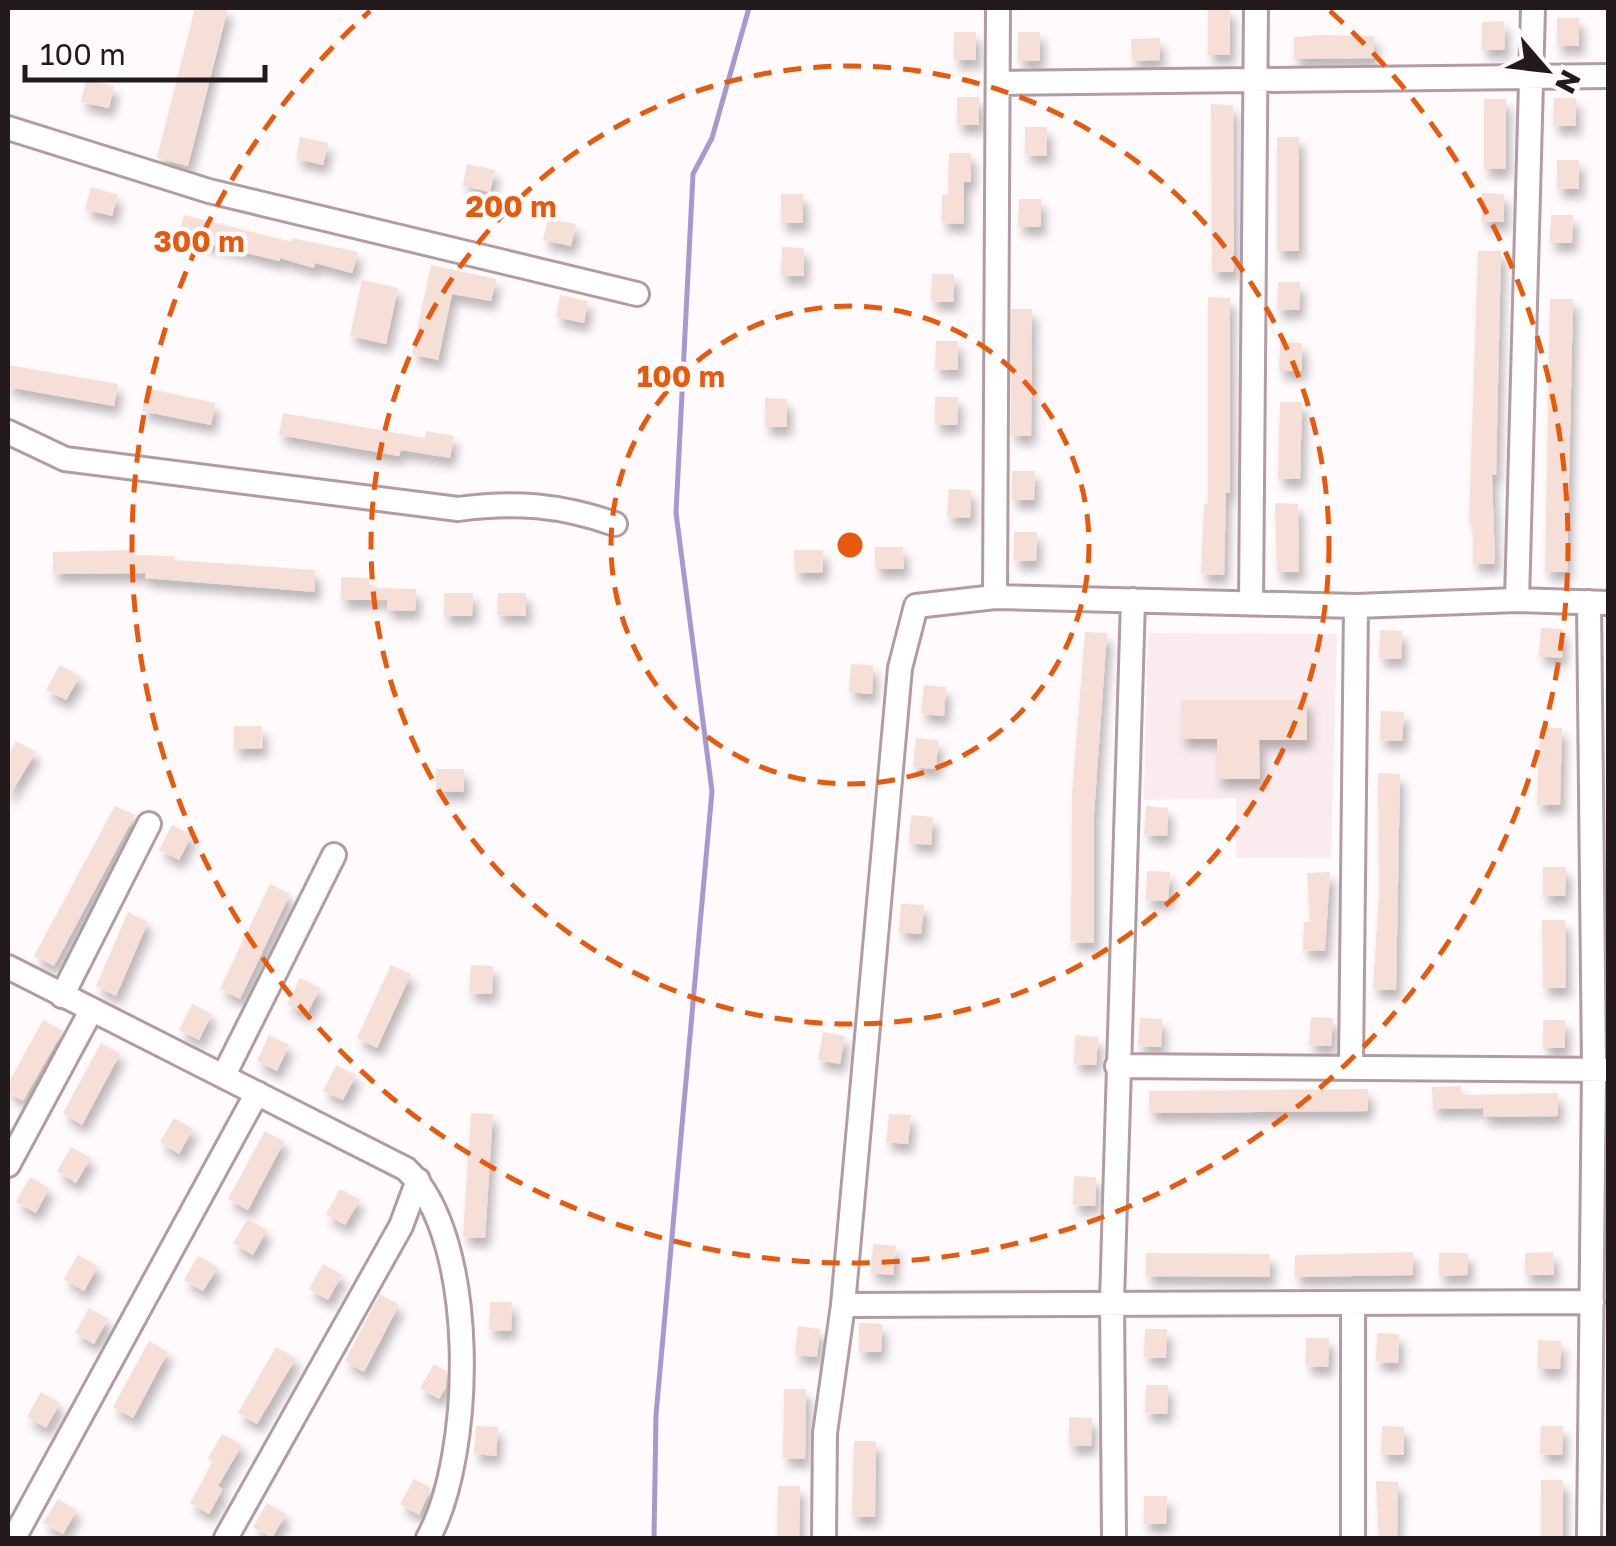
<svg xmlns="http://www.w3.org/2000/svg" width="1616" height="1546" font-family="'Golos Text',sans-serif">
<defs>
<filter id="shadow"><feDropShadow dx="5" dy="9" stdDeviation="5" flood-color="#0004"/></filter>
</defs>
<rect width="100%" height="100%" fill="#fffafb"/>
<path fill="#f9ebee" d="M1148,633l189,1 -6,223 -95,1v-60l-92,2z"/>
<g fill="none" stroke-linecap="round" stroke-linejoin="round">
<path stroke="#a798d2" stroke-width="5" d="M654,1538l2,-123 56,-624 -36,-278 17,-339 19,-36 37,-130"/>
</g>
<path fill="#f5dfd7" filter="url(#shadow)" d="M195,8h33l-40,158 -31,-8z
M1208,8h22v47h-22z
M1557,18h22v28h-22z
M1504,21l1,29h-23v-28z
M954,32h22v28h-22z
M1018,32h22v29h-22z
M1322,35l52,1v22l-80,1v-22z
M1160,38v22l-28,1 -1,-22z
M86,80l28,6 -5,22 -28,-6z
M957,97h22v28h-22z
M1554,98h22v28h-23z
M1484,99h22v70h-22z
M1211,104l22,1 1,167h-22z
M1025,127h22v29l-22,-1z
M300,137l28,6 -5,22 -27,-6z
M1277,137h22v114h-22z
M949,153h22v29h-7v42l-22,-1v-28h6z
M1557,160h22v29h-22z
M467,164l28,6 -5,22 -27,-6z
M91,187l27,8 -6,21 -27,-7z
M1482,193l22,1v28h-22z
M781,194h22v29h-22z
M1019,199h22v28h-23z
M184,215l108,27v-4l66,14 -6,21 -37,-10 -1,5 -34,-10 -1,3 -101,-25z
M1551,215h22l-1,28h-22z
M548,219l28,5 -5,22 -28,-6z
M782,247l22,1v28h-23z
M1478,251h23l-5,224h-4l3,89h-22v-42h-4z
M431,265l65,14 -5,22 -39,-7 -14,66 -26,-6z
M932,274h22v28h-23z
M362,280l36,8 -12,56 -36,-8z
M1278,282h22l-1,28h-22z
M560,295l28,6 -4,22 -28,-6z
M1208,297l22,1v195h-4l-2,82 -23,-1 3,-70h4z
M1550,299h23l-6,273h-22z
M1011,309h21l-1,127h-20z
M936,341h22v29l-23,-1z
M1280,342l22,1v28h-23z
M8,365l110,19 -4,22 -106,-19z
M146,388l69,15 -4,22 -69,-14z
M935,397h23l-1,28h-22z
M765,398l22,1v28h-22z
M1280,402h22l-2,77h-22z
M283,413l142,25 1,-7 28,5 -4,22 -49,-8 -2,6 -120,-21z
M1012,471h23l-1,29h-22z
M949,489l22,1 -1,28 -23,-1z
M1275,503l23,1 1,68h-22z
M1014,532h23l-1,29h-22z
M875,547h28l1,22h-29z
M132,550v5l42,1v4l141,10v22l-170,-14v-5l-92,1v-22z
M794,550h29v22l-28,1z
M341,577l28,1v10l47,1 -1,22 -28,-1v-10h-46z
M444,593h29l-1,23h-28z
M498,593h28v23l-29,-1z
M1541,628l22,1 -1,29 -23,-2z
M1380,630l22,1 -1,28 -22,-1z
M1085,632l22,1 -13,181v129l-23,-1 1,-147z
M851,664l22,1 -1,29 -23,-2z
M60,665l20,11 -14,24 -20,-10z
M924,685l22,2 -2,29 -23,-2z
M1181,700h126v40h-48l1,39h-43v-40h-36z
M1381,711l23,1 -2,29 -22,-1z
M234,726h28l1,22 -29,1z
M1540,728h22l-2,77h-23z
M916,738l22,2 -2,29 -23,-2z
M16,741l20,11 -28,46v-42z
M436,769h28v23l-28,-1z
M1378,773l22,1 -4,216 -23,-1 6,-95z
M115,806l20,9 -81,151 -20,-10z
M1146,806l22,2 -1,28 -23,-1z
M911,815l22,2 -2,28 -22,-2z
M172,825l20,10 -13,25 -20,-10z
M1543,867h23l-1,29h-22z
M1147,871l23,1 -2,29 -22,-1z
M1330,872l-5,79 -22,-1 1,-28h6l-3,-49z
M270,884l20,10 -50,105 -20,-10z
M901,904l23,1 -3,29 -22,-2z
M128,912l20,10 -32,74 -20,-10z
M1542,920h23l1,68h-23z
M391,965l20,9 -34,74 -20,-10z
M471,965l22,1 -1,28 -23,-1z
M300,978l20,10 -13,26 -20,-10z
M192,1004l20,10 -13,26 -20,-10z
M1311,1017l22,1 -2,28 -22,-1z
M1140,1018l22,1 -1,28 -23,-1z
M43,1020l20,11 -40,70 -15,-9v-8z
M1543,1020h22v28h-22z
M823,1032l22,4 -5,28 -22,-4z
M269,1035l20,10 -12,26 -20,-10z
M1075,1035l23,2 -2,28 -22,-1z
M101,1043l19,11 -38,71 -19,-12z
M336,1065l20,10 -13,25 -20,-9z
M1461,1086v9l97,-2v23l-74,1 -1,-9 -50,1 -1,-22z
M1368,1089v22l-219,2v-22z
M471,1113l22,1 -8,124 -22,-1z
M889,1114l22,1 -3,29 -22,-2z
M174,1118l19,11 -14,25 -19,-12z
M265,1131l19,11 -36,68 -20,-11z
M71,1147l20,11 -15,25 -19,-12z
M1074,1176l22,1 -1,29 -22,-1z
M30,1177l19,11 -13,25 -20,-11z
M340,1189l20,11 -15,25 -19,-11z
M248,1219l19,11 -14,25 -20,-12z
M873,1244l23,2 -3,29 -22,-2z
M1413,1252v23l-118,2v-22z
M1553,1252l1,23h-29v-22z
M1146,1253l124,1v23l-124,-1z
M1439,1253h29v22l-29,1z
M78,1255l20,11 -14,25 -20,-12z
M198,1256l20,11 -15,24 -19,-11z
M323,1264l19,11 -14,25 -19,-11z
M380,1294l19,11 -35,67 -19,-11z
M490,1302h22l-1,29 -22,-1z
M89,1308l19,11 -14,25 -19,-11z
M859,1323l23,1 -1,28h-22z
M798,1326l22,3 -3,28 -22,-2z
M1145,1329h22l-1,29 -22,-1z
M1377,1333l22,1 -1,29 -22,-1z
M1306,1338h23l-1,29 -22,-1z
M1538,1340l23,1 -1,28h-22z
M149,1341l19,11 -35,66 -20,-11z
M276,1347l20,11 -39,66 -19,-11z
M434,1364l12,7v16l-7,12 -19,-11z
M1146,1385h22l-1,29 -22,-1z
M784,1389h22l-1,70 -22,-1z
M41,1392l19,11 -14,25 -19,-11z
M1069,1417l23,1 -1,28h-22z
M476,1426l22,1 -2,29 -22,-2z
M1382,1426l22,1v28h-23z
M1541,1426h22l-1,29 -22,-1z
M222,1434l20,11 -24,41 5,3 -14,25 -19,-11 23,-42 -5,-3z
M854,1441h22l-1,76h-23z
M414,1479l17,9 -12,27 -19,-11z
M1541,1480h22v58h-22z
M1376,1481l22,1 -1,56h-18z
M778,1486h22l-1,52h-22z
M1144,1496h23l-1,28h-22z
M58,1499l19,11 -14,24 -20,-11z
M267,1503l19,11 -14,24 -19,-11z"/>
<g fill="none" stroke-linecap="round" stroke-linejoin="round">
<defs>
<path id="minor" d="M998,8l-3,589 361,9 161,-6 91,3
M998,83l610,-7
M8,128l201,63 428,103
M8,432l57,27 393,50c56,-8 103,-4 157,15
M1517,600l16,-592
M1589,602l5,468 -5,468
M1251,603l5,-595
M8,967l398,202c73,69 68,286 22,369
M62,996l87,-172
M1351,1065l5,-459
M1117,1066l491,4
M224,1075l110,-220
M8,1165l83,-154
M843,1305l749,-3
M14,1538l243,-445
M226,1538l175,-312 17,-46
M824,1538l1,-105 18,-128 57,-637 16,-62 79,-9
M1114,1538l-2,-237 21,-701
M1353,1538v-235"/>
</defs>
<use href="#minor" stroke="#b39ca1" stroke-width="28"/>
<use href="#minor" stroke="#fff" stroke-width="22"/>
</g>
<g fill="none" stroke="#e8590c" stroke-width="5" stroke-dasharray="18 12">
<circle cx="850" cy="545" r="239"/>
<circle cx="850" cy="545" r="479"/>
<path d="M1330 11A718 718 0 1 1 370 11"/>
</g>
<circle cx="850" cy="545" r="15" fill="#e8590c" stroke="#fffafb" stroke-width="5"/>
<g font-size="30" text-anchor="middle" font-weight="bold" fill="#e8590c" stroke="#fffafb" stroke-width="9" stroke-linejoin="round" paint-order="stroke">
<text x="511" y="217">200 m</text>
<text x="199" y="252">300 m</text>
<text x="681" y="387">100 m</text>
</g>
<rect width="1616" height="1546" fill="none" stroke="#231a1c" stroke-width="20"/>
<g transform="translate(1546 70) rotate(118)" stroke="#fffafb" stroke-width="8" paint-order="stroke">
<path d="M0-8L18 38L0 25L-18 38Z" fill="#231a1c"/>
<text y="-15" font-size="28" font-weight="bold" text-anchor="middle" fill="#231a1c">N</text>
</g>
<path d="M25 65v15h240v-15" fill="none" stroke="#231a1c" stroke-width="5"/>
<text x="40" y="65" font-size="30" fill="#231a1c" stroke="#fffafb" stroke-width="8" paint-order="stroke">100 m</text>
</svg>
